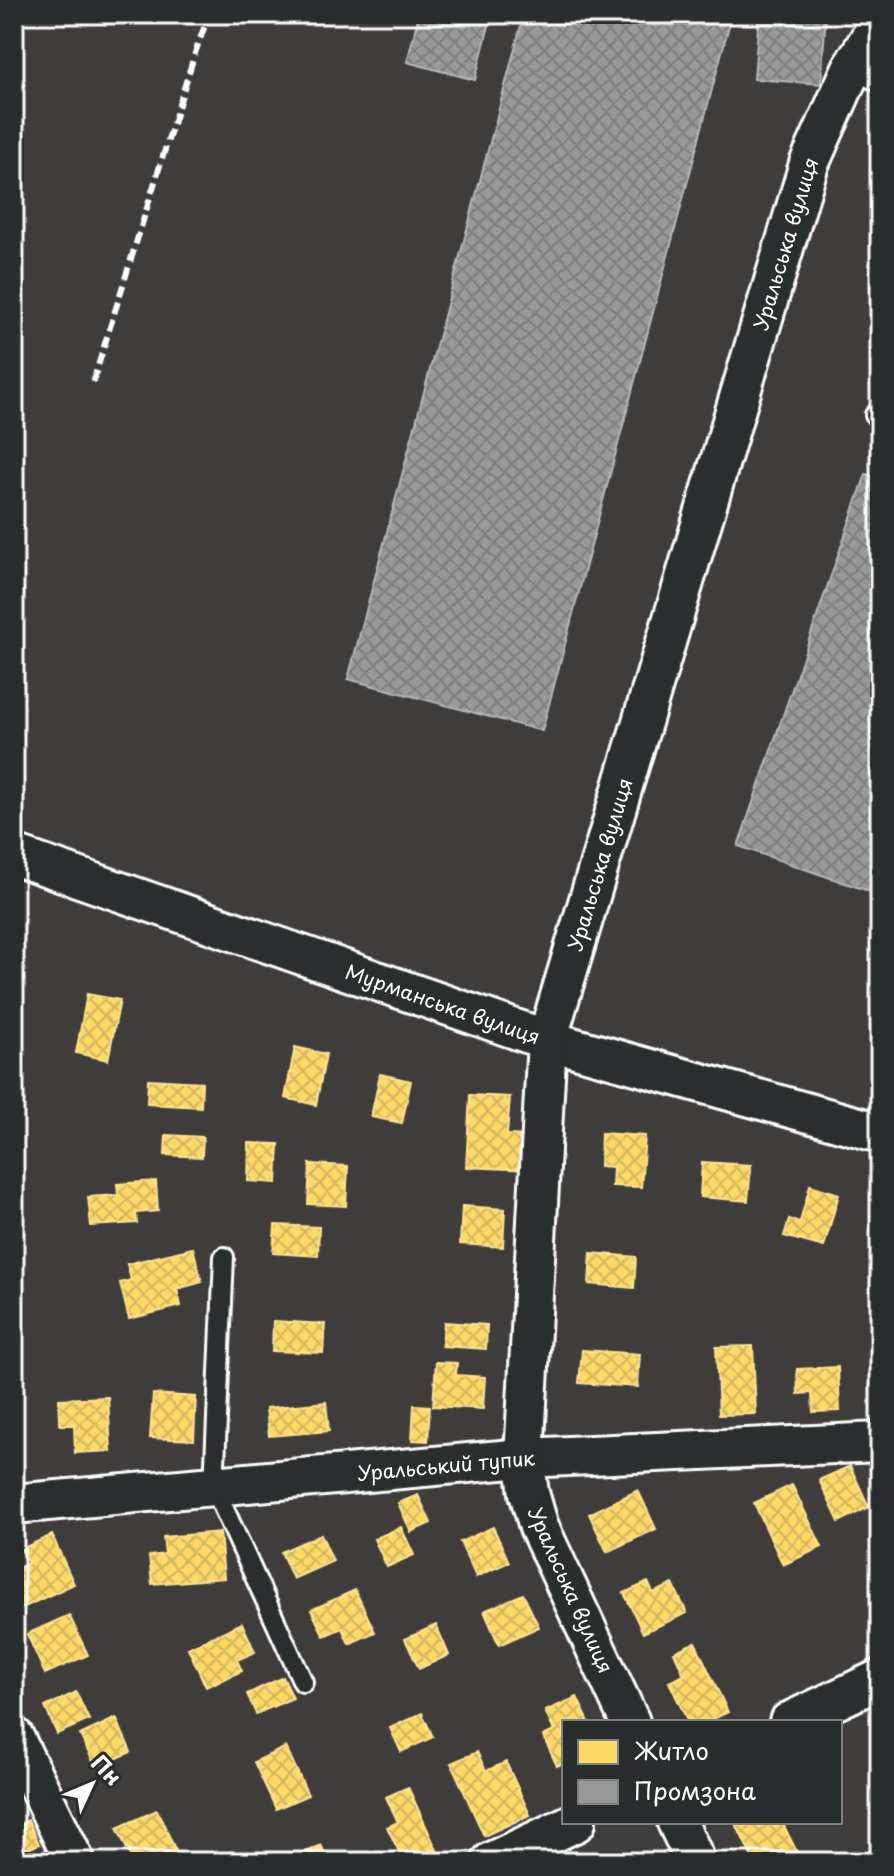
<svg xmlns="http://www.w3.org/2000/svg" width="894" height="1876" font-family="'Playpen Sans',sans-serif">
<defs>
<pattern id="homes-cross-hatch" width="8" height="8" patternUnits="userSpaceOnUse" patternTransform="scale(2)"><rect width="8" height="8" fill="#ffd966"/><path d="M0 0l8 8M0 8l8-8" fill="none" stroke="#d2b660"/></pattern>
<pattern id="industry-cross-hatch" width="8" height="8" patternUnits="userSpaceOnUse" patternTransform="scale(2)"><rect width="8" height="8" fill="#999"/><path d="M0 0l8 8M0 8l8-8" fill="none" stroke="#7e7e7e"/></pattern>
</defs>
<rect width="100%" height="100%" fill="#3f3c3c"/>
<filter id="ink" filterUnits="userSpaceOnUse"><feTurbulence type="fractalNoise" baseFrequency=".0125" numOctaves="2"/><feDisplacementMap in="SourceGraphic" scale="16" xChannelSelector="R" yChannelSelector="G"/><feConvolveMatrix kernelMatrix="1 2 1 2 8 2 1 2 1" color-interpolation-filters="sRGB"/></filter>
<g filter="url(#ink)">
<path fill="url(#homes-cross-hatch)" stroke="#ffe494" stroke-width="2" d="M87,994l33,6 -12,60 -32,-7z
M295,1047l31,7 -10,51 -31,-7z
M380,1074l31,7 -9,42 -31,-6z
M148,1079l54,3 -1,25 -54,-3z
M470,1095l40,2 -3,38 21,1 -1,34 -61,-3z
M601,1133l44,3 -4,51 -29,-1 1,-19 -13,-1z
M166,1135l37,2 -1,20 -37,-2z
M249,1143l30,1 -2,39 -29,-2z
M702,1162l49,3 -3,36 -48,-4z
M310,1164l38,2 -2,40 -38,-2z
M156,1181l2,30 -22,2 1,10 -46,3 -3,-29 30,-2 -1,-11z
M810,1185l29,9 -15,53 -40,-11 5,-17 11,3z
M462,1206l43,3 -2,38 -43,-3z
M275,1225l44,2 -1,29 -45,-3z
M193,1248l9,34 -25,7 4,17 -52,13 -9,-36 11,-3 -4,-16z
M591,1253l45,4 -2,31 -45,-4z
M273,1321l52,3 -2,29 -51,-2z
M444,1322l43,3 -1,24 -44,-3z
M753,1346l3,68 -37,1 -3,-68z
M582,1350l58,4 -2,33 -59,-4z
M436,1362l21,1 -1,12 29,2 -2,32 -50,-3z
M838,1367l2,44 -27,1 -1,-19 -14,1 -1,-25z
M153,1394l43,3 -2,43 -44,-2z
M108,1397l3,54 -36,2 -1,-28h-14l-1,-26z
M326,1402l3,29 -60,5 -3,-28z
M414,1405l16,1 -2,35 -16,-1z
M850,1466l19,41 -30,15 -20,-42z
M792,1485l30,62 -39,18 -29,-62z
M638,1490l18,39 -49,23 -18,-38z
M418,1495l13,28 -20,9 -13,-29z
M401,1527l13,28 -27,12 -13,-28z
M493,1527l16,35 -33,15 -16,-35z
M220,1532l4,46 -72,6 -3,-28 16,-2 -2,-17z
M321,1534l12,27 -40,18 -12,-27z
M52,1535l22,49 -60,28v-42l14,-7 -7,-14z
M648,1582l5,11 20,-9 14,29 -44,20 -19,-40z
M355,1590l20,42 -26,12 -7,-16 -18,8 -13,-26z
M523,1594l16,33 -40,18 -15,-34z
M69,1615l19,40 -43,19 -18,-40z
M242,1623l13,29 -18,8 5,11 -36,16 -18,-39z
M436,1625l13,30 -30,14 -14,-30z
M695,1642l33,70 -21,10h-19l-19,-40 15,-7 -10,-23z
M283,1677l10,21 -37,16 -9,-20z
M76,1692l13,28 -32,14 -12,-27z
M577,1697l12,25h-25v41l-7,3 -14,-30 11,-5 -9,-20z
M422,1713l11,24 -32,15 -11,-24z
M116,1718l15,34 -35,16 -16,-33z
M286,1747l22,48 -32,14 -22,-47z
M477,1752l9,19 20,-9 24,53 -46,21 -33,-73z
M408,1787l33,72 -6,3h-31l-17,-35 11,-5 -12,-25z
M157,1810l20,43 -19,9h-25l-16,-34z
M28,1820l11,24 -25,12v-29z
M735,1822h47l20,40h-48z
M321,1845l8,17h-29l-3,-6z"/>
<path fill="url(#industry-cross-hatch)" stroke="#b8b8b8" stroke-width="2" d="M419,14h73l-17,66 -68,-18z
M524,14h208l-190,717 -194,-52z
M759,14h67l-5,70 -67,-5z
M866,474l14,5v416l-142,-49z"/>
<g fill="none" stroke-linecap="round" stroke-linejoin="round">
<defs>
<path id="service" d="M852,68l28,15
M875,415l5,2
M224,1257l-10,230 89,195"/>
<g id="minor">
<path id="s1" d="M14,855l533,185 333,93"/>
<path id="s2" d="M14,1504l510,-46 356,-16"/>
<path id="s3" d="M630,1722l-91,-195 -10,-34 -5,-35 23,-418 262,-876 43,-96 28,-46"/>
<path d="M789,1722l91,-43"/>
<path d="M14,1737l61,125"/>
<path d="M677,1822l19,40"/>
<path d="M491,1862l85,-40"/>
</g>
</defs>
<use href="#service" stroke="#fff" stroke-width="24"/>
<use href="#minor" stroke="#fff" stroke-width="44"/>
<use href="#service" stroke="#2a2d2e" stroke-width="18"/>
<use href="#minor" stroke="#2a2d2e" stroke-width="38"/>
<path stroke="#fff" stroke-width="6" stroke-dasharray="12 6" stroke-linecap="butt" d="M93,382l101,-326 15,-42"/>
</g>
</g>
<g text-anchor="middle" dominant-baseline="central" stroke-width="8" stroke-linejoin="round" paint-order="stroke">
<g font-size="20" fill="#fff" stroke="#2a2d2e">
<text stroke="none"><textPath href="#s3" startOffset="1536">Уральська вулиця</textPath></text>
<text stroke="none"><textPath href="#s3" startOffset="888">Уральська вулиця</textPath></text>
<text stroke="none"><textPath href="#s1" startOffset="454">Мурманська вулиця</textPath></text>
<text stroke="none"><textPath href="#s2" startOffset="434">Уральський тупик</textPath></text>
<text transform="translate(571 1590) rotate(66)">Уральська вулиця</text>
</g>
</g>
<rect width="894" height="1876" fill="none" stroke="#2a2d2e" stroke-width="48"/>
<rect x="24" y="24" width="846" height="1828" fill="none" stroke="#fff" stroke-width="3" filter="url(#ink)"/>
<rect x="562" y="1720" width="280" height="104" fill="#2a2d2e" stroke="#7f8182" stroke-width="2"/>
<rect x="578" y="1740" width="40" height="24" fill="#ffd966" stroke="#7f8182" stroke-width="2"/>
<text x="634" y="1760" font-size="24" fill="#ffffff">Житло</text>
<rect x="578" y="1780" width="40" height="24" fill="#999999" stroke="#7f8182" stroke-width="2"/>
<text x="634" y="1800" font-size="24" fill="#ffffff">Промзона</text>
<g transform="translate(92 1784) rotate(46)" stroke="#2a2d2e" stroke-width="6" paint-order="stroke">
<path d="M0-6L14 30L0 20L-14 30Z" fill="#ffffff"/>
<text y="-12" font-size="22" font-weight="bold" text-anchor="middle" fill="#ffffff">Пн</text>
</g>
</svg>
